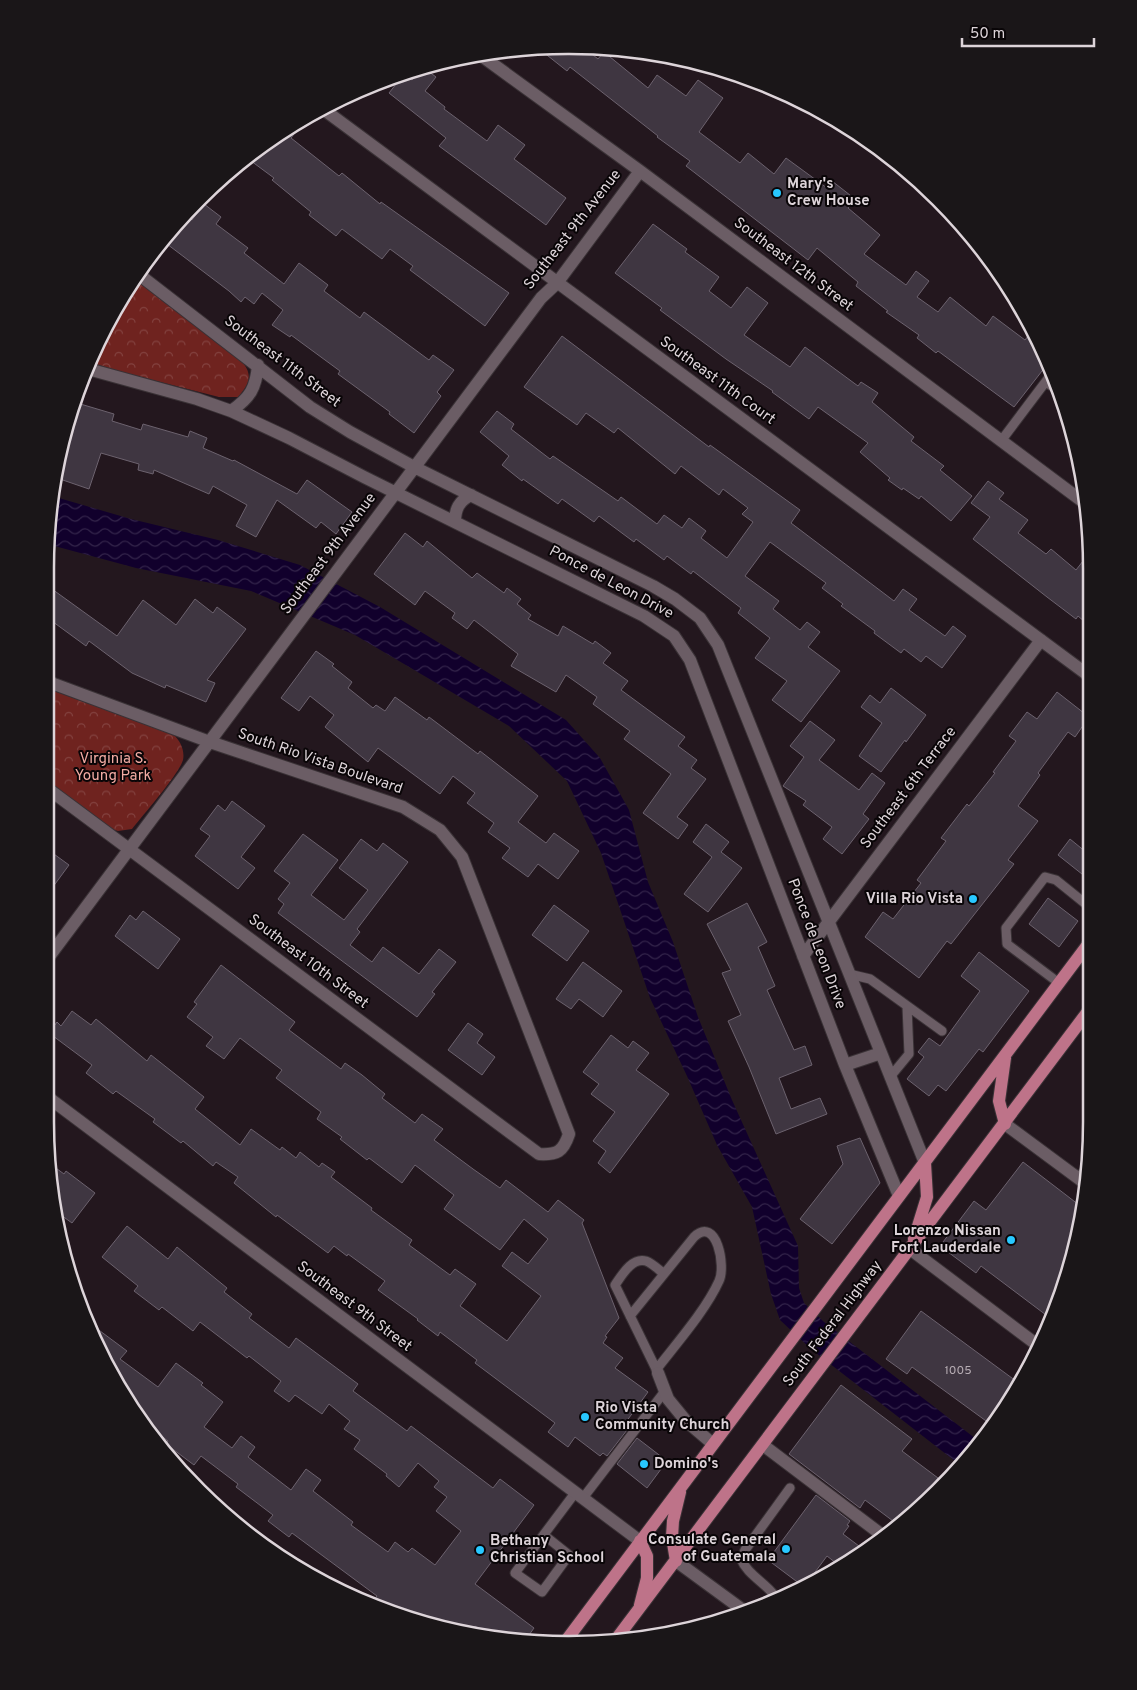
<svg xmlns="http://www.w3.org/2000/svg" width="1137" height="1690" font-family="Overpass,sans-serif">
<defs>
<pattern id="park-crowns" width="20" height="18" patternUnits="userSpaceOnUse" patternTransform="scale(1.25)"><rect width="20" height="18" fill="#6f231f"/><path d="M2 6a3 3 0 1 1 6 0M12 15a3 3 0 1 1 6 0" fill="none" stroke="#83423f"/></pattern>
<pattern id="water-waves" width="16" height="10" patternUnits="userSpaceOnUse" patternTransform="scale(1.25)"><rect width="16" height="10" fill="#11002c"/><path d="M0 5q4-4 8 0t8 0" fill="none" stroke="#33244a"/></pattern>
</defs>
<rect width="100%" height="100%" fill="#23171e"/>
<path fill="url(#park-crowns)" d="M133,278l107,81c13,15 11,23 -2,38h-19l-129,-33 9,-27z
M46,688l128,47c6,6 11,15 9,25 -4,14 -40,55 -51,69l-14,2 -10,-3 -61,-45z"/>
<path fill="url(#water-waves)" d="M52,496l79,23 87,21 82,25 80,42 186,113 34,38 29,52 19,72 25,60 25,75 34,83 66,146 1,42 5,15 20,19 156,120 -20,23 -149,-116 -31,-29 -9,-26 -19,-87 -35,-62 -30,-69 -37,-78 -49,-145 -34,-72 -58,-55 -154,-91 -104,-44 -115,-23 -89,-24z"/>
<path fill="#3f3641" stroke="#6c626e" d="M568,45l14,1 16,13 6,-7 44,36 9,-13 29,21 12,-16 25,18 -24,34 41,31 8,-10 26,21 12,-16 41,30 5,-7 23,18 -7,9 32,27 -16,19 42,31 10,-14 13,10 -12,16 21,15 12,-15 36,29 7,-10 32,24 7,-9 17,31 -35,45 -76,-56 -2,2 -19,-15 2,-3 -33,-23 2,-1 -32,-25 2,-4 -41,-34 -9,12 -122,-94 4,-5 -33,-24 1,-1 -88,-69 -3,4 -29,-23z
M424,68l12,9 -11,14 20,16 -1,2 43,32 11,-16 27,20 -11,14 52,39 -20,27 -107,-79 7,-8 -57,-45 15,-19 8,6z
M306,118l-15,20 48,38 3,-3 38,31 1,-2 128,91 -24,33 -75,-56 3,-4 -23,-17 -8,10 -40,-30 -6,7 -27,-21 2,-3 -39,-32 2,-2 -27,-20 30,-25z
M204,204l17,13 -5,7 32,24 -4,5 40,31 15,-21 29,22 -4,6 36,27 4,-6 65,48 4,-5 21,15 -17,22 4,4 -27,37 -25,-19 1,-2 -52,-38 2,-3 -49,-36 -1,2 -18,-12 11,-15 -21,-17 -8,11 -9,-7 -4,5 -12,-11 -66,-50 22,-27 7,6z
M653,224l34,25 -2,3 34,25 -10,14 22,17 16,-21 21,16 -24,32 46,32 15,-20 53,39 3,-4 17,11 -6,9 42,35 -3,4 33,25 -4,4 32,26 -21,25 -30,-25 -2,3 -16,-11 -1,2 -14,-10 2,-2 -30,-26 8,-9 -50,-36 -9,12 -37,-27 1,-1 -47,-32 -66,-49 2,-2 -47,-35z
M562,336l147,111 1,-2 90,65 -9,13 103,78 9,-12 14,10 -8,11 36,26 8,-10 13,10 -24,32 -16,-12 -5,6 -17,-13 -3,4 -27,-20 1,-2 -34,-25 2,-2 -21,-16 4,-5 -56,-41 -25,34 34,25 -6,8 27,21 7,-8 13,10 -12,15 32,24 -39,51 -29,-22 15,-19 -32,-23 15,-20 -32,-25 3,-5 -48,-37 -2,3 -24,-18 -3,4 -28,-21 -2,3 -35,-26 -5,6 -32,-23 -4,5 -35,-25 -1,2 -20,-16 7,-9 -29,-24 17,-21 17,13 -3,5 39,30 3,-3 65,45 3,-4 36,27 7,-9 18,13 7,-10 17,13 -5,7 26,20 26,-36 -11,-8 6,-6 -25,-19 -4,6 -38,-29 -6,8 -57,-46 -4,5 -28,-20 -9,12 -53,-38z
M77,403l37,11 -2,7 29,9 2,-6 45,13 2,-6 17,7 -4,10 30,13 1,-1 63,34 10,-14 45,32 -16,22 -15,-12 -5,6 -39,-28 -21,37 -20,-11 11,-21 -34,-19 -4,8 -55,-24 -1,4 -15,-4 1,-6 -38,-11 -12,36 -35,-12 1,-10z
M988,481l16,12 -5,6 29,21 -10,13 28,21 5,-5 25,21 14,-18 2,16v60l-14,-12 -2,3 -29,-22 -74,-58 17,-22 -19,-14z
M405,533l18,14 4,-6 45,37 5,-5 27,20 3,-5 14,11 -4,5 14,11 -3,4 30,17 5,-10 30,18 2,-3 16,12 -8,10 25,18 -7,9 64,47 -7,9 19,14 -6,8 15,11 -29,38 11,8 -10,14 -35,-26 28,-39 -47,-35 6,-8 -37,-27 4,-7 -31,-22 -10,17 -45,-26 7,-12 -44,-34 -7,9 -15,-11 3,-5 -30,-22 -10,14 -41,-31z
M45,584l72,52 26,-36 33,25 19,-26 18,14 4,-6 29,22 -39,51 8,3 -9,19 -40,-17 -1,3 -33,-15 -43,-32 -3,5 -41,-30z
M316,651l18,13 -2,2 20,16 -4,6 25,20 3,-3 9,6 10,-14 32,23 2,-3 49,37 2,-3 58,45 -20,26 28,21 8,-10 25,18 -21,28 -20,-15 -10,13 -26,-19 8,-10 -22,-16 6,-9 -27,-20 8,-10 -22,-17 -13,18 -62,-46 -10,14 -43,-35 9,-12 -24,-19 -11,15 -18,-13z
M891,688l35,27 -20,27 -1,-2 -24,32 -22,-16 23,-33 -21,-16 9,-12 10,8z
M1057,692l32,25 -14,20 -7,-5 -30,41 2,2 -22,31 20,15 -30,39 6,4 -63,80 -4,-3 -28,37 -54,-41 18,-25 10,7 28,-36 -4,-3 29,-39 -5,-3 26,-34 2,2 26,-33 -2,-1 23,-31 -7,-5 18,-24 10,7z
M810,721l25,19 -16,20 40,30 13,-17 13,10 -22,31 6,5 -27,35 -19,-15 9,-12 -29,-22 3,-4 -23,-15 21,-29 -14,-11z
M232,801l33,25 -24,31 14,11 -17,21 -43,-33 15,-20 -10,-7 18,-24 7,6z
M706,824l23,18 -8,10 21,16 -34,44 -24,-18 28,-37 -19,-15z
M303,834l35,26 -27,35 33,25 24,-30 -29,-22 22,-29 16,12 6,-8 25,19 -51,67 3,3 -10,13 22,17 11,-15 36,27 20,-25 17,13 -24,30 3,2 -18,23 -139,-104 6,-9 -6,-5 12,-16 -16,-12z
M1070,839l22,18v25l-34,-27z
M47,849l22,16 -22,30z
M1048,898l30,23 -19,26 -30,-23z
M747,903l20,39 -9,5 17,39 -8,4 27,60 11,-4 7,19 -33,13 12,31 29,-11 7,16 -51,20 -27,-67 -21,-46 13,-6 -19,-42 9,-3 -24,-46z
M554,905l35,26 -22,30 -35,-26z
M143,911l37,28 -22,30 -43,-33 15,-21 6,5z
M979,952l50,39 -46,61 -4,-3 -33,42 -8,-6 -9,11 -22,-17 17,-22 -6,-5 11,-14 11,8 40,-55 -19,-15z
M583,962l39,29 -19,26 -24,-18 -8,10 -15,-10z
M221,965l74,57 -6,8 52,39 4,-6 17,12 23,19 -3,4 33,25 7,-9 21,15 -9,11 39,29 27,19 6,-8 42,32 10,-12 26,20 -2,3 37,95 -14,18 2,1 -4,6 20,15 -8,10 33,24 -25,34 4,4 -20,26 -4,-3 -3,3 -25,-19 -7,10 -20,-15 7,-9 -80,-60 2,-3 -37,-28 -2,4 -21,-16 1,-1 -40,-29 7,-9 -37,-27 -1,2 -13,-10 -6,7 -51,-38 -1,2 -42,-34 4,-6 -22,-15 -3,4 -30,-25 -2,2 -28,-21 2,-3 -39,-28 -3,3 -27,-21 6,-8 -43,-32 8,-11 4,4 11,-15 19,14 5,-6 51,42 4,-6 53,42 -9,12 45,36 11,-16 29,21 2,-3 14,11 4,-6 19,15 3,-4 13,9 -4,5 41,31 -1,2 41,30 -3,5 41,30 5,-6 21,15 -16,22 47,35 34,-45 -39,-30 10,-14 16,12 20,-25 -24,-20 -24,31 -56,-41 10,-14 -39,-30 -13,18 -33,-25 -2,2 -27,-21 2,-2 -25,-18 4,-7 -45,-34 6,-8 -42,-32 -16,21 -18,-13 7,-9 -26,-20 10,-13 -3,-2z
M468,1023l15,11 -6,9 18,14 -13,18 -34,-25z
M611,1035l17,13 5,-7 16,12 -13,17 33,24 -59,79 -12,-10 8,-12 -13,-10 22,-29 -24,-18 8,-10 -16,-12z
M860,1138l20,45 -48,61 -32,-25 43,-55 -6,-18z
M1023,1162l60,46v6l-11,15 6,5 -28,84 -69,-52 -5,7 -36,-27 34,-45 12,9z
M49,1163l15,11 2,-3 29,22 -23,30 -18,-13 -4,-20z
M127,1226l41,33 9,-12 50,41 -3,4 28,22 -3,4 40,30 7,-10 62,46 -5,7 54,40 4,-5 82,62 7,-9 34,26 -59,79 59,44 -10,14 -34,-5 -15,-11 -6,7 -36,-6 -46,-15 -14,-11 4,-5 -85,-63 -3,4 -21,-16 5,-6 -37,-28 2,-3 -37,-28 -7,9 -28,-21 2,-3 -30,-23 -5,-5 -45,-91 39,29 -7,8 38,28 18,-24 27,20 -2,2 22,17 -19,25 28,21 9,-12 14,11 -7,10 43,33 15,-21 15,11 -8,11 40,31 -2,3 37,27 7,-10 13,10 4,-4 23,17 26,-34 -25,-20 11,-14 -13,-10 5,-6 -21,-18 -19,24 -13,-11 1,-2 -33,-25 6,-9 -16,-11 6,-8 -21,-17 -7,10 -27,-19 -6,7 -15,-11 7,-10 -32,-25 -2,2 -47,-36 -7,9 -31,-24 -3,3 -25,-19 4,-5 -36,-29z
M921,1311l99,73 -16,29 -11,13 -81,-59 -5,7 -21,-15z
M841,1385l71,54 -10,12 36,27 -25,33 -16,13 -32,-24 -5,8 -71,-54z
M637,1438l30,23 -20,27 -30,-24z
M816,1495l34,26 -3,4 2,1 -6,8 20,15 -22,18 -14,-11 -23,31 -36,-27z"/>
<g fill="none" stroke-linecap="round" stroke-linejoin="round">
<defs>
<path id="lane" d="M1046,382l13,9
M1001,441l52,-69
M849,974l21,5 72,52
M1059,983l-52,-39 -1,-16 39,-51 11,3 36,29
M890,1077l19,-23 -2,-48
M1078,1179l10,-13
M630,1316l64,-79c23,-22 32,30 25,44 -13,29 -43,63 -63,89
M658,1373l-43,-88c7,-10 17,-28 31,-24 6,2 13,9 17,12
M583,1498l82,-107
M544,1535l25,20 -27,37 -27,-19 60,-80
M774,1600v-5c-10,-13 -27,-21 -33,-36l4,-9 45,-62
M732,1618l12,-8"/>
<path id="street" d="M479,54l161,117 446,333
M323,109l769,569
M137,273l173,134 40,25 64,35 239,119 22,13 25,19 18,27 207,518
M88,369l109,30 34,12 58,27 75,39 280,139 30,20 16,24 155,405 54,131
M231,411c19,-13 25,-23 27,-46
M455,522c0,-13 4,-21 16,-27
M46,681l164,61 193,65 37,23 22,27 107,277c-6,18 -12,21 -30,20l-492,-366
M803,956l238,-316
M48,958l493,-660 16,-15 83,-112
M845,1065l36,-12
M49,1098l591,443
M1005,1124l81,60
M910,1249l130,98
M658,1373l10,26 18,22 27,23
M763,1445l119,90
M676,1561l71,52"/>
<path id="primary" d="M1005,1124l-6,-23 6,-43
M914,1239l13,-42 -2,-34
M676,1561l-4,-24 1,-16 7,-29
M640,1605l7,-27v-22l-7,-15
M617,1638l475,-632
M565,1642l527,-703"/>
</defs>
<use href="#lane" stroke="#3a3236" stroke-width="11"/>
<use href="#street" stroke="#3a3236" stroke-width="14"/>
<use href="#primary" stroke="#3a3236" stroke-width="14"/>
<use href="#lane" stroke="#6b5d65" stroke-width="9"/>
<use href="#street" stroke="#6b5d65" stroke-width="12"/>
<use href="#primary" stroke="#be7389" stroke-width="12"/>
</g>
<g fill="#28c8ff" stroke="#090507" stroke-width="2">
<circle cx="777" cy="193" r="5"/>
<circle cx="973" cy="899" r="5"/>
<circle cx="1011" cy="1240" r="5"/>
<circle cx="585" cy="1417" r="5"/>
<circle cx="644" cy="1464" r="5"/>
<circle cx="786" cy="1549" r="5"/>
<circle cx="480" cy="1550" r="5"/>
</g>
<g text-anchor="middle" dominant-baseline="central" stroke-width="4" stroke-linejoin="round" paint-order="stroke">
<g font-size="12" fill="#b6acb3">
<text x="958" y="1371">1005</text>
</g>
<g font-size="15" font-weight="bold" fill="#ddd4d9" stroke="#090507" text-anchor="start">
<text x="787" y="184">Mary's<tspan x="787" dy="17">Crew House</tspan></text>
<text x="963" y="899" text-anchor="end">Villa Rio Vista</text>
<text x="1001" y="1231" text-anchor="end">Lorenzo Nissan<tspan x="1001" dy="17">Fort Lauderdale</tspan></text>
<text x="595" y="1408">Rio Vista<tspan x="595" dy="17">Community Church</tspan></text>
<text x="654" y="1464">Domino's</text>
<text x="776" y="1540" text-anchor="end">Consulate General<tspan x="776" dy="17">of Guatemala</tspan></text>
<text x="490" y="1541">Bethany<tspan x="490" dy="17">Christian School</tspan></text>
</g>
<g font-size="15" fill="#ddd4d9" stroke="#090507">
<text transform="translate(573 230) rotate(-52)">Southeast 9th Avenue</text>
<text transform="translate(793 265) rotate(37)">Southeast 12th Street</text>
<text transform="translate(282 362) rotate(37)">Southeast 11th Street</text>
<text transform="translate(717 381) rotate(36)">Southeast 11th Court</text>
<text transform="translate(329 554) rotate(-53)">Southeast 9th Avenue</text>
<text transform="translate(611 583) rotate(28)">Ponce de Leon Drive</text>
<text transform="translate(320 762) rotate(19)">South Rio Vista Boulevard</text>
<text transform="translate(909 788) rotate(-53)">Southeast 6th Terrace</text>
<text transform="translate(816 944) rotate(69)">Ponce de Leon Drive</text>
<text transform="translate(308 962) rotate(37)">Southeast 10th Street</text>
<text transform="translate(354 1307) rotate(37)">Southeast 9th Street</text>
<text transform="translate(833 1324) rotate(-53)">South Federal Highway</text>
</g>
<g font-size="15" fill="#f2aba3" stroke="#090507">
<text x="113" y="759">Virginia S.<tspan x="113" dy="17">Young Park</tspan></text>
</g>
</g>
<path d="M0 0H1137V1690H0ZM568 54H569A514 514 0 0 1 1083 568V1122A514 514 0 0 1 569 1636H568A514 514 0 0 1 54 1122V568A514 514 0 0 1 568 54Z" fill="#1a1618" fill-rule="evenodd"/>
<path fill="none" stroke="#ddd4d9" stroke-width="2.5" d="M568 54H569A514 514 0 0 1 1083 568V1122A514 514 0 0 1 569 1636H568A514 514 0 0 1 54 1122V568A514 514 0 0 1 568 54Z"/>
<path d="M962 38v8h132v-8" fill="none" stroke="#ddd4d9" stroke-width="2.5"/>
<text x="970" y="38" font-size="15" fill="#ddd4d9" stroke="#090507" stroke-width="4" paint-order="stroke">50 m</text>
</svg>
